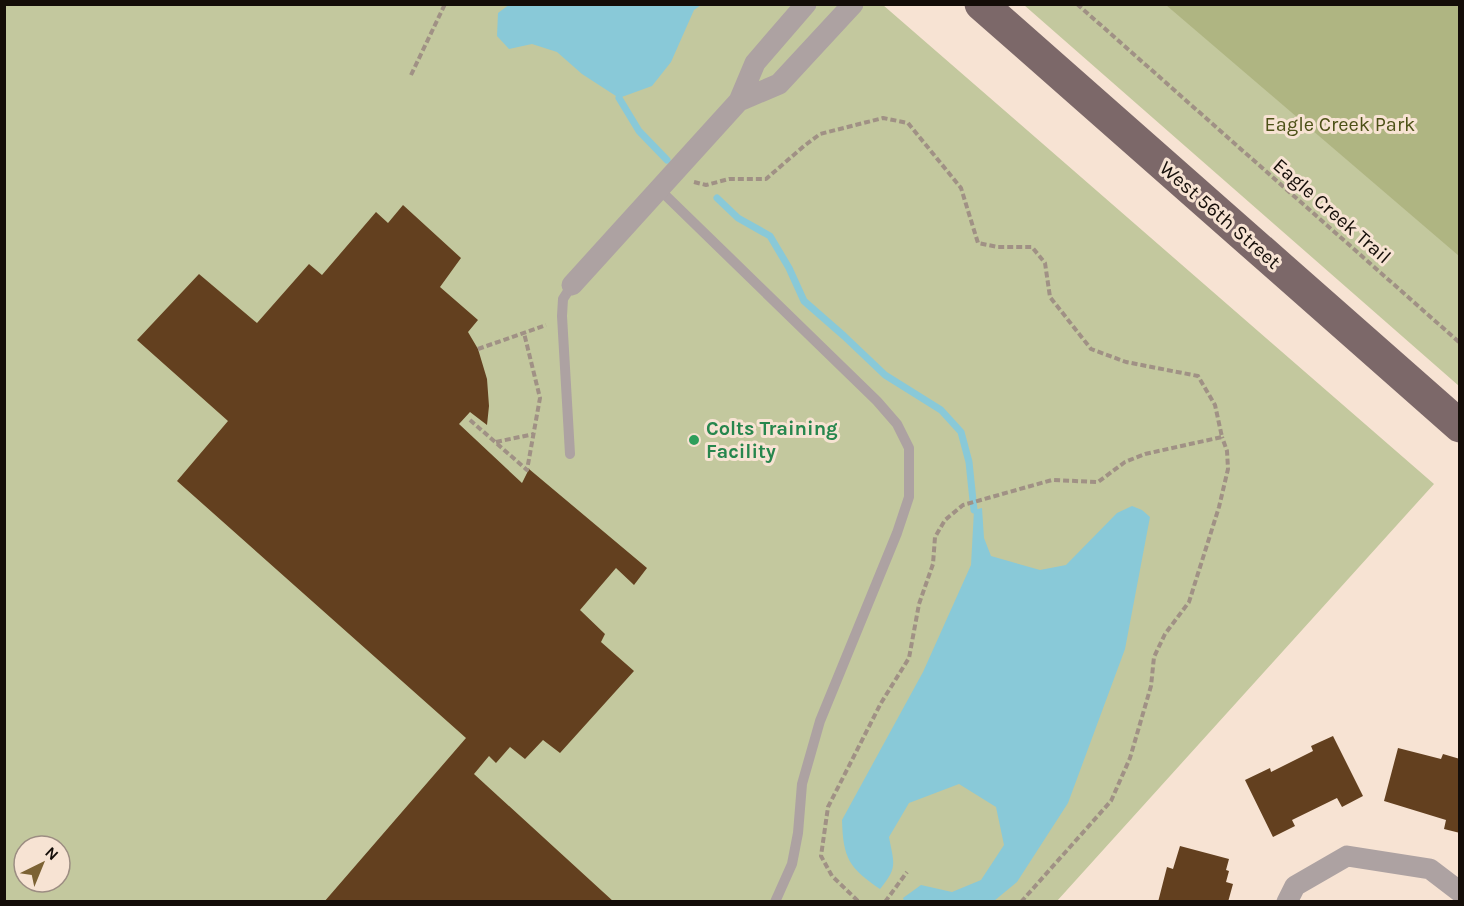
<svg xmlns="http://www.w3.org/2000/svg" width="1464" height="906" font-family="Karla,sans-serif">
<rect width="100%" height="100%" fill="#f7e3d3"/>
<path fill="#c3c89e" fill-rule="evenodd" d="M4,5h879l551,479 -377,417h-1052zM24,846h36v36h-36z
M1024,5h435v381z"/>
<path fill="#afb582" d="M1166,5h293v251z"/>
<path fill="#89c9d8" d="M510,4h191v1l-7,5 -23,52 -19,24 -33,12 -37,-24 -25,-22 -25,-8 -23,5 -12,-13 1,-23z
M1132,506l10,4 8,7 -25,132 -57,154 -51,79 -23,19h-90l-1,-3 18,-13 31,7 29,-12 23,-35 -8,-38 -37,-23 -50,19 -20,34c5,27 9,30 -9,52 -31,-21 -37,-31 -38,-69l81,-148 48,-107 3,-55 8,-2 2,30 7,18 49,14 26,-5 51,-52z"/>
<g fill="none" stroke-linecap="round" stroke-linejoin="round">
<path stroke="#89c9d8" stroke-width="7" d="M619,98l20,33 28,29
M717,198l21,20 32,18 19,32 15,33 40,35 41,39 56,35 20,22 8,30 5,48"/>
</g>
<path fill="#63401f" d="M403,205l58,53 -21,29 38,33 -10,12 10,17 9,30 2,27 -2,19 -17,-13 -11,12 63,59 7,-14 118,99 -13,17 -18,-17 -36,42 25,24 -4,8 33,29 -74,82 -17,-13 -18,19 -15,-12 -14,16 -7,-7 -15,18 140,128h-290l142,-164 -289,-257 51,-60 -91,-81 62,-66 58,49 52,-59 13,11 54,-63 12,11z
M1333,736l30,60 -21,11 -5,-9 -45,22 3,6 -22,11 -28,-57 25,-12 1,4 42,-21 -2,-5z
M1398,748l43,11 2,-5 17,5v74l-16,-4 2,-9 -62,-19z
M1180,846l49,13 -3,11 3,1 -3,11 7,2 -5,18h-70l9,-35 6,2z"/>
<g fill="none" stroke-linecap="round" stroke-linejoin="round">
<path stroke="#a09185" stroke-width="4" stroke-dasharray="6 3" stroke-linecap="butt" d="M1077,4l383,339
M411,75l34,-71
M694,182l12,3 23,-6h37l38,-33 16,-12 63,-16 25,5 53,65 17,55 20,4h34l13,16 5,34 41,52 35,13 72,14 17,29 7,32 -77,17 -20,8 -27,20 -46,-2 -89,25 -18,15 -10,17 -2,27 -14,40 -10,54 -28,45 -53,104 -7,49 11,20 27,26
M478,349l68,-24
M470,420l57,50 13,-72 -16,-65
M496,442l38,-8
M885,902l22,-30
M1021,902l90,-101 19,-43 21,-72 3,-29 11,-23 24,-32 30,-95 9,-38 -1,-18 -5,-14"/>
<path stroke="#ada2a2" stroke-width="10" d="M659,189l218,212 20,23 12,24v49l-12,36 -77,188 -18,63 -4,49 -6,31 -17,38
M570,454l-8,-138 1,-17 9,-14"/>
<path stroke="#ada2a2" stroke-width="21" d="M739,101l40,-17 74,-80
M572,285l167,-184 16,-38 51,-59
M1287,902l8,-16 52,-30 83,13 30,23"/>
<path stroke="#7c6869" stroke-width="33" d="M981,4l479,422"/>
</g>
<circle fill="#2e9e5b" stroke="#f7e3d3" stroke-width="2" cx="694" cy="440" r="6"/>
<g text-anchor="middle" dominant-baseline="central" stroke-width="6" stroke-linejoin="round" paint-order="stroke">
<g font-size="20" fill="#4d5117" stroke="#f7e3d3">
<text x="1340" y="124">Eagle Creek Park</text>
</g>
<g font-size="20" fill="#140d08" stroke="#f7e3d3">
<text transform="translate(1332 211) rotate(41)">Eagle Creek Trail</text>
<text transform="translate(1220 215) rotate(41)">West 56th Street</text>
</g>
<g font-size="20" font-weight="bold" fill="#27864d" stroke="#f7e3d3" text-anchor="start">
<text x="706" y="428">Colts Training<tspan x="706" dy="23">Facility</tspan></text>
</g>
</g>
<rect width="1464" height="906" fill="none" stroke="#140d08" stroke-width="12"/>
<g transform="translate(42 864) rotate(43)"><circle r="28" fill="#f7e3d3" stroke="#9c8d82" stroke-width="1.5"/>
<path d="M0-4.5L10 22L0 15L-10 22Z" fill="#7c6234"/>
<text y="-9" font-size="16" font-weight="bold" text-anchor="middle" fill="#140d08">N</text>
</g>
</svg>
